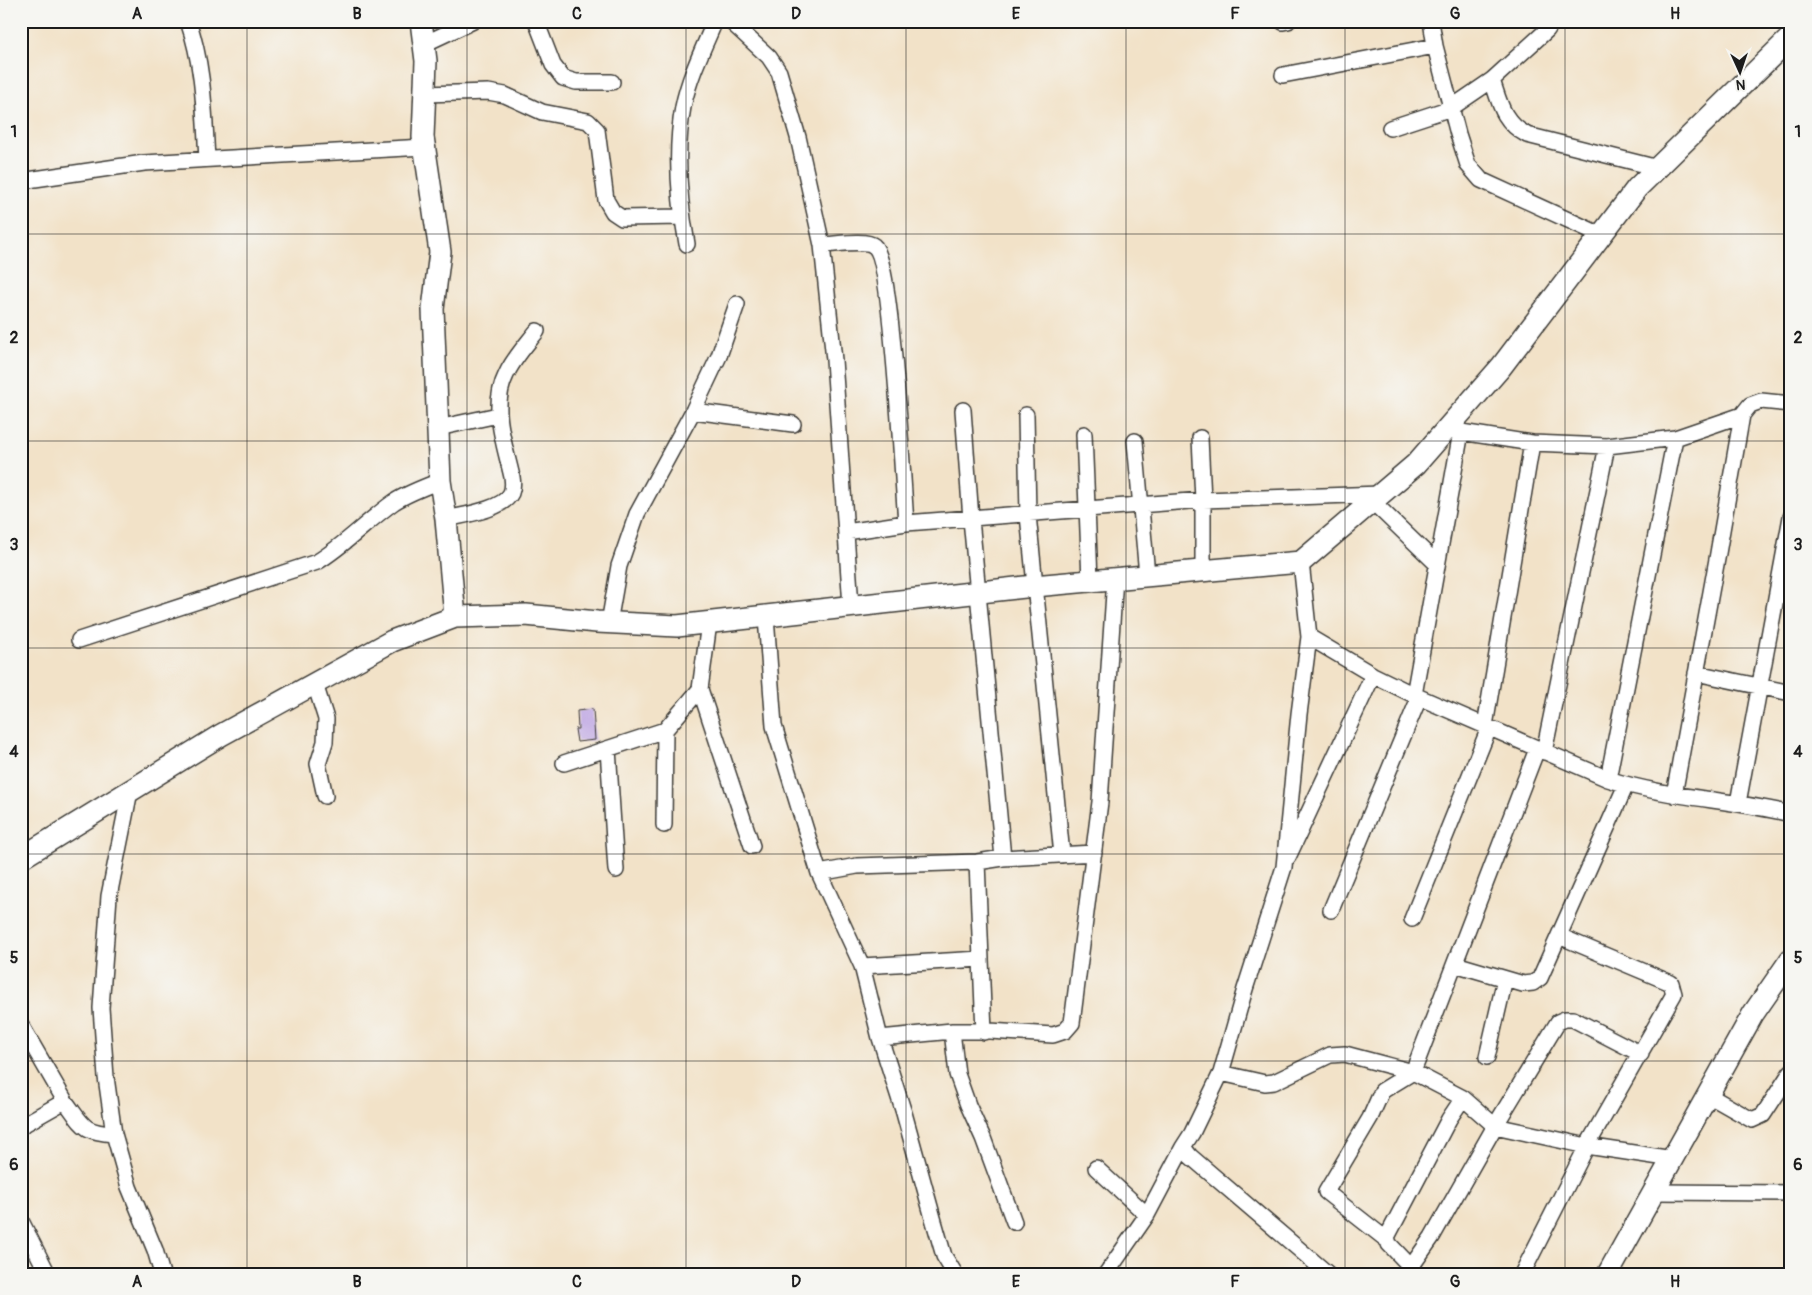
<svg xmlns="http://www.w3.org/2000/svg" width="1812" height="1295" font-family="Pangolin,sans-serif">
<rect width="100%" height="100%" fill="#f6f6f2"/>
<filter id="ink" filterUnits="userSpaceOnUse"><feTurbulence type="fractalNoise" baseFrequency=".02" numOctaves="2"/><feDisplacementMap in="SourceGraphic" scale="10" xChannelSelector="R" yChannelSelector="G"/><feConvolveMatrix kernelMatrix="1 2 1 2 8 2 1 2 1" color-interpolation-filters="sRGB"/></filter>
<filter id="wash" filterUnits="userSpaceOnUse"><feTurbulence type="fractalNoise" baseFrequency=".0096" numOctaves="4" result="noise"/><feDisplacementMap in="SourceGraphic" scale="20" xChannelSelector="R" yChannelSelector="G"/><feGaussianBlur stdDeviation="1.12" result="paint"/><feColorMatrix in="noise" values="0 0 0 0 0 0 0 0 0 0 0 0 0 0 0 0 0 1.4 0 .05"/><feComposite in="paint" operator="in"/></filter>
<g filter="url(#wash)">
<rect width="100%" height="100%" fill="#f2e2c8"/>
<g id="blocks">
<path fill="#bfa7e3" d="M593,709l2,31 -18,2 -2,-13h3l-1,-18z"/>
</g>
</g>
<g filter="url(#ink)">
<use href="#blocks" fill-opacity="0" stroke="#3c3a36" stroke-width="1"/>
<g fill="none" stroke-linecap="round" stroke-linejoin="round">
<defs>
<path id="street" d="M188,21c16,46 16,90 19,138
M536,21l17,44 10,13 13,4h36
M730,21l39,36 10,15 19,65 24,108 12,115 17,246
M1431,21l4,25 23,88 10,31 13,15 120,55
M1789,21l2,6
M1283,22l5,-1
M424,44l49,-23
M1283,75l152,-29
M1492,80c8,24 11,42 35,55l131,33
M425,94l63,-2 17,3 37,17 46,9 9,9 9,70 7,12 9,6 60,-1
M1390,128l61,-20 41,-28 55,-50 6,-9
M21,181l123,-18 280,-16
M687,244c-8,-44 -12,-93 -4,-137 6,-30 20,-58 32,-86
M822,245c11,0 44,-6 52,1 18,13 29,241 32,277
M963,410l8,109 32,339
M693,411l100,13
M1026,415l2,100 34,340
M438,428l60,-13
M1461,432l71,11 75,3 68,-8 67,-23
M1084,434l6,146
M1200,438l3,62v70
M1135,441l12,134
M1372,501l65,63
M446,519c17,-4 57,-9 65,-26 2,-5 2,-10 1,-16 -7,-32 -22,-70 -6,-102 7,-16 20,-30 31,-44
M846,532l60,-9 297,-23 178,-6
M1301,562l8,75 64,38 41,20 194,84c59,19 122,20 183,35
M766,617l8,109 45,147 43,93 18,72 24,75 29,105 11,38 11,18
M609,623l10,-57 18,-52 56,-103 26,-55 18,-52
M709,623l-9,66 52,157
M79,640l238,-78c28,-17 50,-41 77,-60 14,-9 30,-15 46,-21
M1696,673l95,20
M315,684l11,35 -1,23 -7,22 7,32
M1414,695l47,-263 -9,-3
M1485,726l47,-283
M608,749l8,121
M1544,752l63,-306
M564,763l101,-33 35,-41
M1608,779l67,-341
M130,791l-21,105 -8,112 5,69 8,57 15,53 26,63 7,24
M1674,795l43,-236 25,-144 8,-10 11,-4 30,3
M1738,803l53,-286
M664,825l1,-95
M1288,857l85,-182
M977,862l7,170
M819,873l38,-7 120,-4 26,-4 91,-5
M1331,910l88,-212
M1412,919l77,-191
M1455,964l68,20 10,-1 7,-5 86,-193
M862,966l119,-7
M21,1025l44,76
M952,1031l5,43 11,31 15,33 31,84
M880,1038l72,-7h38l63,4 12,-4 7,-8 28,-221 15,-224
M1487,1057l18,-78
M1221,1073l44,10 9,-1 56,-27 15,-1 68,18 124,-323
M1708,1095l44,25 11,-5 28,-43
M21,1126l44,-25c19,25 17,31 49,33
M1183,1147l7,9 138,118
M1096,1168l51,47
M1654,1192l137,1
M21,1221l27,53
M1387,1240l-61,-48 44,-74 12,-27 31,-19 50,26 32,28 63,-104 7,-3h8l68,35
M1411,1267l-22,-23 -2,-7 62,-118 14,-21
M1106,1274l41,-59 36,-68 9,-14 29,-60 24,-84 39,-122 15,-153 10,-77
M1404,1274l7,-7 21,-30 63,-111 92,20 86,13
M1522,1274l65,-128 87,-152 -3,-11 -112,-47"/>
<path id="secondary" d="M421,21l5,40 -3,76 17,115 -7,57 7,172 6,38 9,98
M21,858l200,-123 171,-94 63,-24 71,-2 71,7 80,4 357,-40 267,-24 115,-98 85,-97 136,-179 154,-151
M1608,1274l145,-260 38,-55"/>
</defs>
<use href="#street" stroke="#3c3a36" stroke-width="18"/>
<use href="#secondary" stroke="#3c3a36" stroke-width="24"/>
<use href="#street" stroke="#fff" stroke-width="15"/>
<use href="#secondary" stroke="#fff" stroke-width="21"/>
</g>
</g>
<path fill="none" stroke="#1c1c1c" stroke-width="1" stroke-opacity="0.55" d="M247,21v1253M467,21v1253M686,21v1253M906,21v1253M1126,21v1253M1345,21v1253M1565,21v1253M21,234h1770M21,441h1770M21,648h1770M21,854h1770M21,1061h1770"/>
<rect width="1812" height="1295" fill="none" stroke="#f6f6f2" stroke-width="55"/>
<g transform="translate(1740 72) rotate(177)" stroke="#f6f6f2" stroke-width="4" paint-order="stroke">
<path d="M0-4L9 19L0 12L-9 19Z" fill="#1c1c1c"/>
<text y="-8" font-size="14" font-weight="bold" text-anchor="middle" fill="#1c1c1c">N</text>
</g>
<rect x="28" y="28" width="1756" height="1240" fill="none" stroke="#1c1c1c" stroke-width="2"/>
<g font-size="16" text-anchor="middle" font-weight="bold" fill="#1c1c1c">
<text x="137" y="19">A</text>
<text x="357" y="19">B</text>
<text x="577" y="19">C</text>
<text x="796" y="19">D</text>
<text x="1016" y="19">E</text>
<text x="1235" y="19">F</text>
<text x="1455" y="19">G</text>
<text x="1675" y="19">H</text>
<text x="14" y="137">1</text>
<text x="1798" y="137">1</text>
<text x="14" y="343">2</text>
<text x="1798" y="343">2</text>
<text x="14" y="550">3</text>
<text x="1798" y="550">3</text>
<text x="14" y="757">4</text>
<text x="1798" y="757">4</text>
<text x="14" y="963">5</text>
<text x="1798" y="963">5</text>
<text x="14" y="1170">6</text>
<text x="1798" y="1170">6</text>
<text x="137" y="1287">A</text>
<text x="357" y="1287">B</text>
<text x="577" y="1287">C</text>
<text x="796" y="1287">D</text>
<text x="1016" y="1287">E</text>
<text x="1235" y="1287">F</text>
<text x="1455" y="1287">G</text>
<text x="1675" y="1287">H</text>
</g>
</svg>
